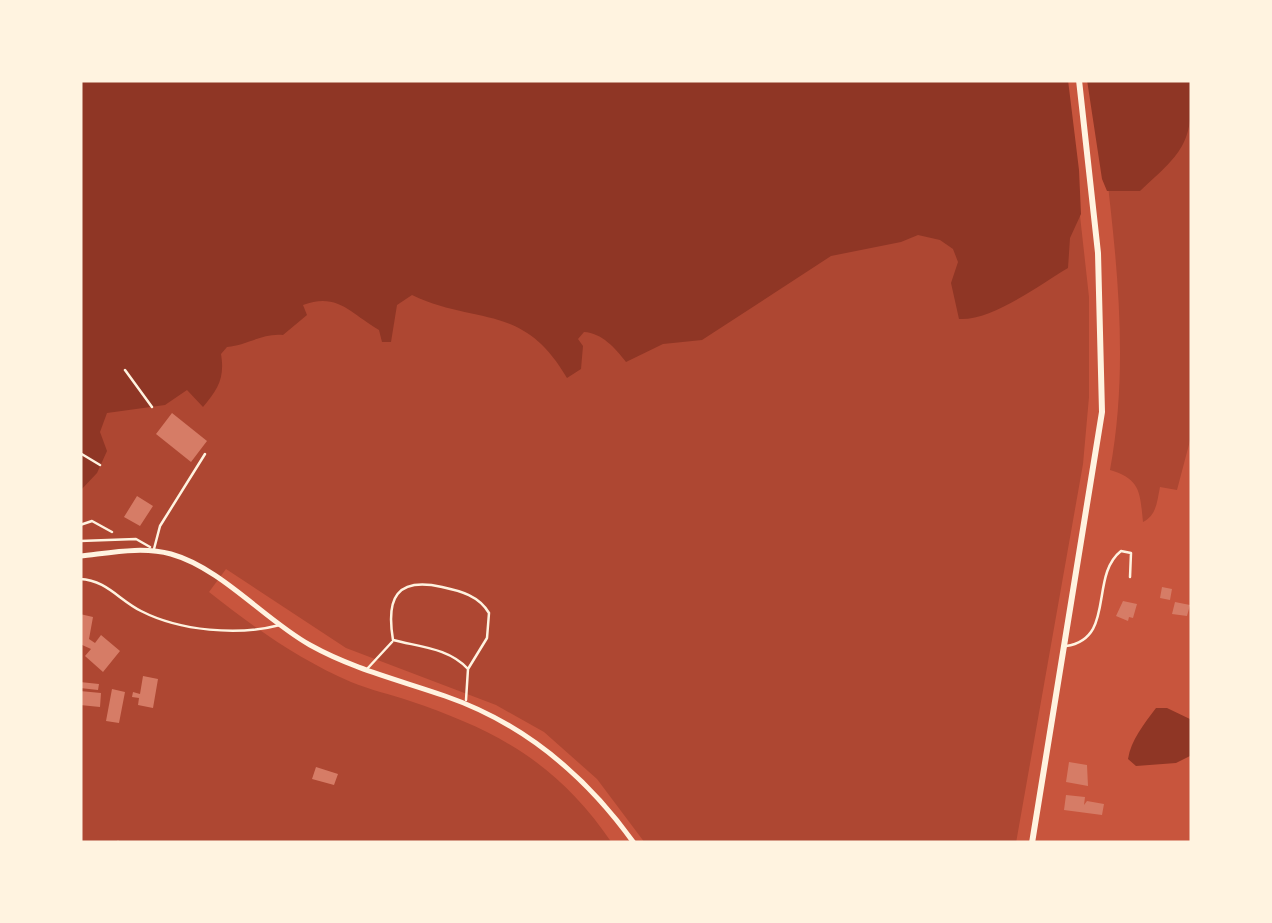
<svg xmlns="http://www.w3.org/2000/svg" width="1272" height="923" font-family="'PT Sans',sans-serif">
<rect width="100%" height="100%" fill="#c8553d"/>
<path fill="#ae4732" d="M80,80h985l24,217v100l-6,67 -67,379h-371l-48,-64 -53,-47 -48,-27 -150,-57 -120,-79 -17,23c44,35 91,68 142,90 19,8 39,12 59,19 89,30 148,63 202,142h-532z
M1096,80h96v353l-15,57 -17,-3c-3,14 -3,28 -17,35 -3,-29 -2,-43 -33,-52 24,-129 -1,-261 -14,-390z"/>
<path fill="#8f3625" d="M80,80h988l11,90 2,44 -11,24 -2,30c-29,17 -76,53 -109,51l-8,-36 7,-21 -5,-13 -13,-9 -22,-5 -17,7 -70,14 -129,84 -39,4 -37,18c-11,-14 -24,-29 -42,-30l-6,7 5,7 -2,23 -14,9c-44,-76 -90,-52 -155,-83l-15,10 -6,37h-9l-3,-12c-28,-16 -41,-38 -76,-25l4,10 -24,20c-21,-2 -35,10 -56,12l-6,7c4,24 -3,35 -18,53l-16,-17 -22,15 -58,8 -7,19 7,19 -10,22 -17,18z
M1087,80h105c0,64 -6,69 -52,111h-33l-5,-12z
M1156,708h11l25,12v35l-16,8 -40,3 -8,-7c3,-19 16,-35 28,-51z"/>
<path fill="#d67c66" d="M172,413l35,28 -16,21 -35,-28z
M137,496l16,10 -13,20 -16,-9z
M1162,587l10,2 -2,11 -10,-2z
M1123,601l14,3 -4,14 -4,-1 -1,4 -12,-5z
M1175,602l15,3 -3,11 -15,-2z
M80,614l13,3 -4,22 6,4 6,-8 19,16 -17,21 -18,-16 6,-7 -11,-5z
M143,676l15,3 -5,29 -15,-3 1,-7 -7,-1 1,-5 7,2z
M80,682l19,2 -1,6 -18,-2z
M112,689l13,3 -6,31 -13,-2z
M80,691l21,2 -1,14 -20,-2z
M1069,762l18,3 1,21 -22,-4z
M316,767l22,7 -4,11 -22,-6z
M1066,795l19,2 -1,8 3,-4 17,3 -2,11 -38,-5z"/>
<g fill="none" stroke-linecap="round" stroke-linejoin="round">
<path stroke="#fff3e0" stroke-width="2.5" d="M125,370l27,37
M80,453l20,12
M80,525l12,-4 20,11
M118,842l1,1"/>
<path stroke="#fff3e0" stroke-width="2.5" d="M80,541l56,-2 14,8
M154,549l6,-23 45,-72
M80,579c26,1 39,21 61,32 39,20 97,25 139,14
M1066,646c50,-7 23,-70 55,-95l10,2 -1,24
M367,669l25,-27
M466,700l2,-31 19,-31 2,-25c-10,-17 -28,-22 -47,-26 -46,-10 -56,11 -49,53 27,7 56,8 75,29"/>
<path stroke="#fff3e0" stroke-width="5" d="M80,556c29,-3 62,-10 91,-2 50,14 94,66 139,91 43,24 89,35 135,51 78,27 141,80 189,147"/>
<path stroke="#fff3e0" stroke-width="6" d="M1032,843l70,-431 -4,-159 -19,-173"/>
</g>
<rect width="1272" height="923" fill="none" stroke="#fff3e0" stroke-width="165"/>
</svg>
